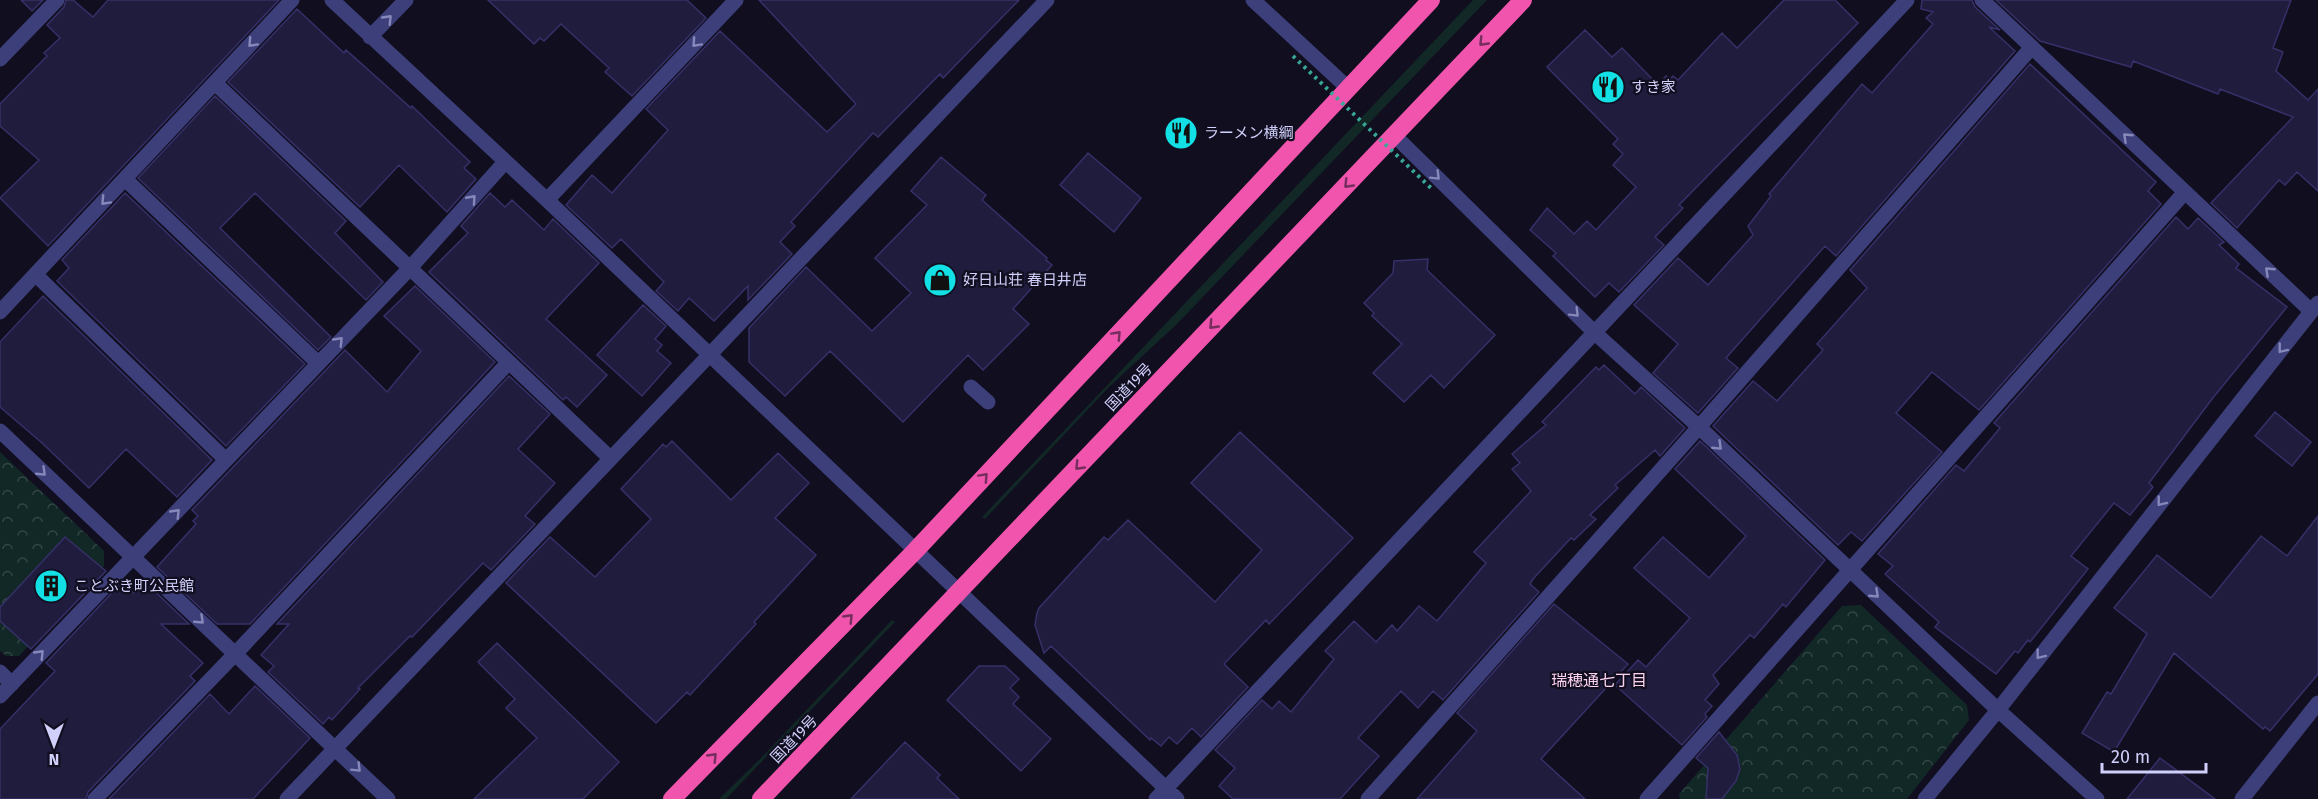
<svg xmlns="http://www.w3.org/2000/svg" width="2318" height="799" font-family="'Fira Sans','Noto Sans JP',sans-serif">
<defs>
<pattern id="park-crowns" width="20" height="18" patternUnits="userSpaceOnUse" patternTransform="scale(1.5)"><rect width="20" height="18" fill="#122826"/><path d="M2 6a3 3 0 1 1 6 0M12 15a3 3 0 1 1 6 0" fill="none" stroke="#334646"/></pattern>
</defs>
<rect width="100%" height="100%" fill="#100e1f"/>
<path fill="#122826" d="M1473,0h14l-310,324 -68,63 -124,132 -3,-2z
M892,620l3,2 -169,177h-7l43,-42z"/>
<path fill="url(#park-crowns)" d="M0,452l104,99v15l-85,90h-13l-6,-5z
M1861,605l106,100 2,15 -62,79h-227l-1,-5 163,-188z"/>
<path fill="#201c3e" stroke="#363068" stroke-width="1.5" d="M21,0h22l-11,11z
M66,0h7l20,17 15,-17h171l-231,246 -48,-48 39,-38 -39,-34v-22l47,-48 -3,-3 16,-15 -13,-13 17,-18z
M488,0h199l19,18 -74,78 -27,-24 4,-4 -48,-44 -17,17 -4,-3 -6,6z
M759,0h260l-76,78 -3,-4 -62,63 -5,-4 -82,89 4,4 -15,16 12,12 -44,46v-14l-34,35 -25,-23 -11,13 -22,-20 8,-9 -43,-43 -9,9 -46,-43 26,-30 20,18 56,-63 -22,-21 74,-78 107,101 29,-28z
M1784,0h51l23,23 -179,182 4,3 -28,29 9,8 -45,47 -10,-9 -14,14 -42,-41 3,-3 -26,-23 17,-22 27,26 13,-13 9,9 40,-43 -23,-22 10,-11 -10,-10 5,-5 -71,-72 38,-37 27,27 10,-9 36,37 8,-9 4,3 3,-3 5,4 44,-47 15,15z
M1922,0h50l3,7 25,23 -11,-3 26,24 -179,205 -11,-10 -99,112 12,10 -40,45 -45,-40 25,-29 -44,-39 44,-47 30,27 45,-50 -5,-9 23,-30 -2,-2 93,-110 10,9 61,-69 -7,-6 7,-6 -12,-3z
M1996,0h295l-18,48 10,4 -7,19 32,29 10,-11v102l-21,-19 -12,13 -6,-5 -42,48 -26,-25 82,-86 -73,-28 -2,5 -85,-33 -2,6 -91,-26z
M297,9l47,44 2,-3 65,58 1,-2 58,56 -6,6 12,11 -29,33 -48,-47 -39,42 -132,-125z
M2030,64l126,118 -8,9 13,13 -182,206 -47,-38 -36,41 46,39 -80,89 -11,-9 -13,13 -125,-119 40,-45 24,20 46,-51 -6,-6 50,-56 -17,-18z
M215,96l131,125 -11,12 48,49 -17,18 -111,-107 -35,35 111,109 -13,13 -180,-172z
M1088,153l53,45 -27,34 -54,-47z
M941,157l45,38 -4,5 65,58 -1,2 6,5 -39,44 16,15 -46,46 -15,-15 -65,67 -73,-71 -45,45 -36,-34v-34l57,-61 66,64 39,-38 -36,-35 52,-53 -16,-14z
M125,193l180,171 -79,82 -169,-165 12,-13 -7,-8z
M490,193l15,14 7,-7 32,30 9,-11 46,44 -53,56 61,56 -30,32 -11,-10 -3,3 -134,-128 39,-39 -7,-7z
M2176,217l12,12 10,-11 26,24 -5,3 20,19 -3,4 51,39 -75,92 -63,84 4,4 -23,28 -16,-12 -43,53 17,13 -58,73 -2,-2 -10,13 -3,-2 -19,23 -61,-47 4,-5 -54,-48 8,-8 -15,-12 78,-89 8,6 36,-43 -6,-5z
M1428,259l-1,11 68,65 -51,53 -13,-13 -27,27 -31,-29 29,-29 -30,-28 2,-3 -10,-10 29,-30 1,-12z
M415,286l80,76 -245,262h-33l-60,-57 39,-43 -3,-3 5,-5 -6,-6 153,-160 42,42 34,-41 -37,-35z
M43,296l169,164 -35,37 -51,-48 -37,39 -48,-46 -41,-35v-65z
M643,305l23,21 -11,13 7,6 -5,6 14,12 -29,33 -45,-41z
M1604,365l31,29 6,-7 44,41 -25,28 -5,-6 -40,35 3,3 -28,27 6,4 -22,21 -3,-2 -38,41 -3,5 9,8 -96,108 -10,-9 -15,17 -17,-17 -43,47 21,18 -39,43h-107l-14,-13 16,-18 -20,-18 47,-50 10,9 7,-8 12,11 43,-53 -9,-8 29,-30 22,21 16,-17 5,6 22,-25 18,15 49,-58 -12,-11 57,-61 -19,-22 8,-6 -8,-9 34,-29 -4,-3 54,-55 3,3z
M509,376l41,38 -32,35 37,34 -30,33 10,8 -44,46 -8,-7 -71,74 -2,-1 -52,52 2,1 -28,31 -3,-3 -6,7 -55,-52 6,-6 -13,-11 28,-31h-12z
M2275,412l36,30 -19,24 -37,-30z
M1240,432l113,106 -84,86 -3,-4 -42,44 24,23 -47,50 -9,-9 -15,16 -8,-7 -8,9 -10,-8 -1,2 -99,-94 -7,7 -9,-28 2,-12 2,-5 65,-71 4,3 20,-20 87,82 47,-52 -71,-67z
M672,441l59,59 47,-47 31,30 -34,35 41,37 -62,67 2,2 -66,71 -3,-3 -31,31 -150,-140 44,-46 45,40 56,-58 -30,-30 42,-45 3,3z
M1700,441l125,119 -39,47 -3,-3 -29,34 -4,-3 -37,40 6,9 -14,16 7,6 -7,8 2,3 -25,28 -67,-60 23,-25 8,7 44,-49 -56,-50 29,-31 46,41 37,-42 -71,-67z
M2318,516v158l-48,57 -5,-4 -2,2 -89,-76 -60,99 -32,-19 25,-41 4,2 36,-60 -33,-26 43,-53 54,43 50,-62 26,20z
M65,537l41,34 -75,78 -31,-28v-14z
M144,581l45,43h-28l42,39 -13,13 5,5 -107,111 -2,7h-86v-70l55,-58 -9,-8 75,-80 13,10z
M1554,604l74,60 -87,95 44,40h-168l60,-68 -20,-18z
M497,643l122,119 -36,37h-109l63,-61 -31,-30 9,-9 -37,-37z
M979,666h26l14,13 -9,9 9,9 -6,7 38,35 -30,32 -74,-71z
M255,686l55,52 -57,61h-144l101,-105 19,20z
M1719,732l18,23 3,14 -4,12 -14,18h-16l2,-31 -12,-10z
M905,742l35,33 -3,3 22,21h-108z
M2160,758l55,41h-88z"/>
<g fill="none" stroke-linecap="round" stroke-linejoin="round">
<path stroke="#3d3f7a" stroke-width="15" d="M332,0l215,200 630,599
M1253,0l95,88
M1982,0l329,311
M370,37l36,-37
M0,59l57,-59
M215,83l395,375
M1394,135l201,198 104,94 299,283 99,89
M125,179l193,184
M547,200l189,-200
M36,275l190,185
M0,312l292,-312
M971,387l17,15
M0,431l388,368
M0,672l12,12
M0,696l410,-428 95,-106
M95,799l141,-146 273,-291
M287,799l760,-799
M1156,799l751,-799
M1368,799l331,-372 333,-380
M1647,799l538,-607
M1925,799l73,-89 320,-407
M2242,799l76,-96"/>
<path stroke="#f154ac" stroke-width="18" d="M672,799l243,-248 516,-551
M761,799l762,-799"/>
<path stroke="#37a898" stroke-width="4" stroke-dasharray="3 4.5" stroke-linecap="butt" d="M1293,56l139,133"/>
</g>
<defs><path id="oneway-chevron" d="M-2-3.5L2.5 0L-2 3.5" fill="none" stroke-width="1.6" stroke-linecap="round" stroke-linejoin="round" transform="scale(1.5)"/></defs>
<g stroke="#8788ba">
<use href="#oneway-chevron" transform="translate(388 19) rotate(-46)"/>
<use href="#oneway-chevron" transform="translate(252 43) rotate(133)"/>
<use href="#oneway-chevron" transform="translate(696 43) rotate(133)"/>
<use href="#oneway-chevron" transform="translate(2127 137) rotate(-137)"/>
<use href="#oneway-chevron" transform="translate(1436 176) rotate(45)"/>
<use href="#oneway-chevron" transform="translate(472 199) rotate(-48)"/>
<use href="#oneway-chevron" transform="translate(105 201) rotate(133)"/>
<use href="#oneway-chevron" transform="translate(2269 271) rotate(-137)"/>
<use href="#oneway-chevron" transform="translate(1575 313) rotate(45)"/>
<use href="#oneway-chevron" transform="translate(339 341) rotate(-46)"/>
<use href="#oneway-chevron" transform="translate(2282 349) rotate(128)"/>
<use href="#oneway-chevron" transform="translate(1718 446) rotate(44)"/>
<use href="#oneway-chevron" transform="translate(42 472) rotate(44)"/>
<use href="#oneway-chevron" transform="translate(2161 502) rotate(128)"/>
<use href="#oneway-chevron" transform="translate(176 513) rotate(-46)"/>
<use href="#oneway-chevron" transform="translate(1875 594) rotate(43)"/>
<use href="#oneway-chevron" transform="translate(200 620) rotate(43)"/>
<use href="#oneway-chevron" transform="translate(40 654) rotate(-46)"/>
<use href="#oneway-chevron" transform="translate(2040 655) rotate(128)"/>
<use href="#oneway-chevron" transform="translate(357 768) rotate(45)"/>
</g>
<g stroke="#752e5e">
<use href="#oneway-chevron" transform="translate(1483 42) rotate(134)"/>
<use href="#oneway-chevron" transform="translate(1348 184) rotate(134)"/>
<use href="#oneway-chevron" transform="translate(1213 325) rotate(134)"/>
<use href="#oneway-chevron" transform="translate(1117 335) rotate(-47)"/>
<use href="#oneway-chevron" transform="translate(1079 466) rotate(134)"/>
<use href="#oneway-chevron" transform="translate(984 477) rotate(-47)"/>
<use href="#oneway-chevron" transform="translate(849 618) rotate(-46)"/>
<use href="#oneway-chevron" transform="translate(713 757) rotate(-46)"/>
</g>
<defs>
<symbol id="restaurant-disc" viewBox="-11 -11 22 22"><circle r="9.5" fill="#12e0e5" stroke="#100e1f"/><path d="M-5-6h1v4h1v-4h1v4h1v-4h1v5L-1.5 .5V6h-2V.5L-5-1ZM5-6V6H3V1.5H1.5Q1.5-4 5-6Z" fill="#111"/></symbol>
<symbol id="shop-disc" viewBox="-11 -11 22 22"><circle r="9.5" fill="#12e0e5" stroke="#100e1f"/><path d="M-5-2.5h2.3a2.7 3.5 0 0 1 5.4 0H5L5.5 6h-11ZM-1.5-2.5h3a1.5 2.3 0 0 0-3 0Z" fill="#111"/></symbol>
<symbol id="building-disc" viewBox="-11 -11 22 22"><circle r="9.5" fill="#12e0e5" stroke="#100e1f"/><path d="M-4-6H4V6H1V3H-1V6H-4ZM-2.5-4.3h1.7v1.8h-1.7ZM.8-4.3h1.7v1.8H.8ZM-2.5-1h1.7V.8h-1.7ZM.8-1h1.7V.8H.8Z" fill="#111"/></symbol>
</defs>
<g fill-rule="evenodd">
<use href="#restaurant-disc" x="1589" y="68" width="38" height="38"/>
<use href="#restaurant-disc" x="1162" y="114" width="38" height="38"/>
<use href="#shop-disc" x="921" y="261" width="38" height="38"/>
<use href="#building-disc" x="32" y="567" width="38" height="38"/>
</g>
<g text-anchor="middle" dominant-baseline="central" stroke-width="4.5" stroke-linejoin="round" paint-order="stroke">
<g font-size="15" fill="#d1d0fb" stroke="#100e1f" text-anchor="start">
<text x="1631" y="87">すき家</text>
<text x="1204" y="133">ラーメン横綱</text>
<text x="963" y="280">好日山荘 春日井店</text>
<text x="74" y="586">ことぶき町公民館</text>
</g>
<g font-size="15" fill="#d1d0fb" stroke="#100e1f">
<text transform="translate(1129 387) rotate(-46)">国道19号</text>
<text transform="translate(794 739) rotate(-46)">国道19号</text>
</g>
<g font-size="16" fill="#fbd1ef" stroke="#100e1f">
<text x="1599" y="680">瑞穂通七丁目</text>
</g>
</g>
<g transform="translate(54 745) rotate(180)" stroke="#100e1f" stroke-width="4.5" paint-order="stroke">
<path d="M0-4.5L10 22L0 15L-10 22Z" fill="#d1d0fb"/>
<text y="-9" font-size="16" font-weight="bold" text-anchor="middle" fill="#d1d0fb">N</text>
</g>
<path d="M2102 763v9h104v-9" fill="none" stroke="#d1d0fb" stroke-width="3"/>
<text x="2111" y="763" font-size="18" fill="#d1d0fb" stroke="#100e1f" stroke-width="4.5" paint-order="stroke">20 m</text>
</svg>
